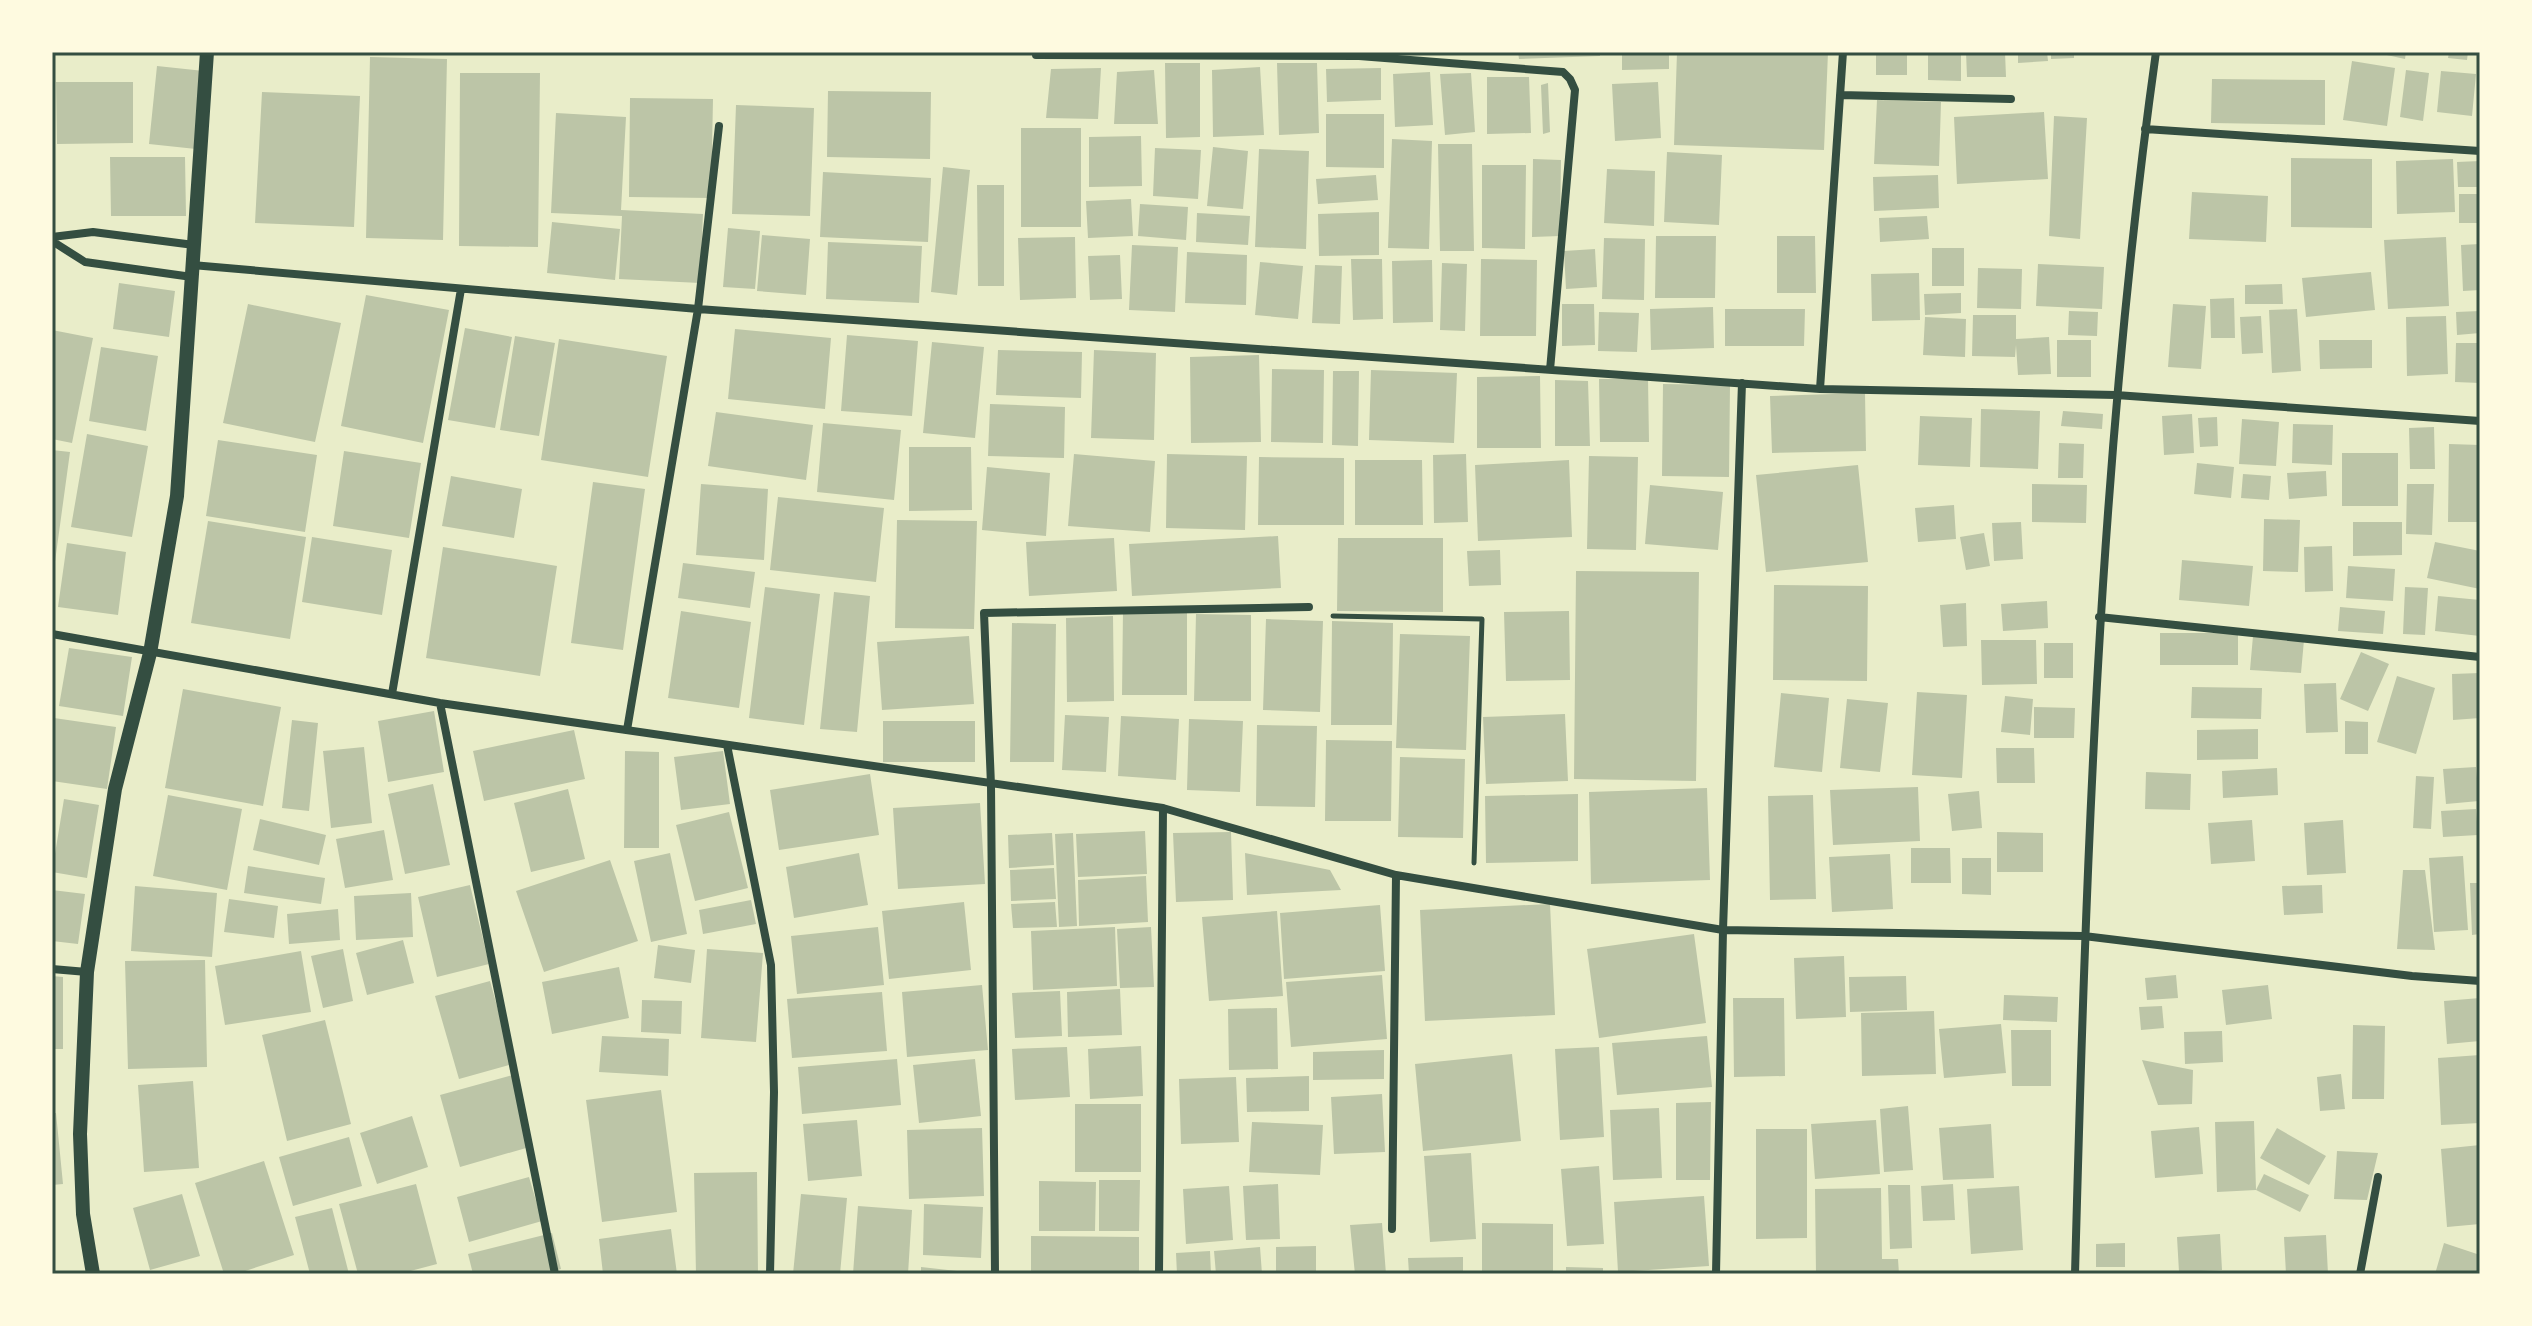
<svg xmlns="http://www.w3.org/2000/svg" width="2532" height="1326" font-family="'Asap Condensed',sans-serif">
<rect width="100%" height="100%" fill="#e9edc9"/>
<path fill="#bcc5a7" d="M1518,52h82v4l-81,3z
M1622,52h47v17l-47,1z
M1677,52h151l-4,98 -150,-5z
M1876,52h31v23h-31z
M1966,52h39l1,25h-39z
M2018,52h29l1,9 -30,2z
M2051,52h23v6l-23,1z
M2373,52h33l-1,7z
M2449,52h19l-1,8 -19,-2z
M1928,54l33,1v26l-33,-1z
M370,57l77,2 -4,181 -77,-2z
M2352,61l43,7 -8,58 -44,-6z
M1165,63h35v74l-34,1z
M1277,63h40l2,70 -40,2z
M157,66l47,5 -8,78 -47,-5z
M1260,67l4,68 -51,2 -1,-67z
M1101,68l-3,51 -52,-1 5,-49z
M1381,68v32l-54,2 -1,-33z
M1154,70l4,54h-44l3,-52z
M2406,70l23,3 -6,48 -23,-4z
M2441,71l35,3 -4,42 -35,-4z
M1430,72l3,53 -38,2 -2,-53z
M460,73h80l-2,174 -79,-1z
M1471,73l4,59 -30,3 -5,-61z
M1487,77h42l2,56 -44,1z
M2212,79l113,1v45l-114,-2z
M56,82h77v61l-76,1z
M1658,82l3,56 -46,3 -3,-57z
M1548,83l2,49 -7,2 -2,-49z
M828,91l103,1 -1,67 -103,-2z
M262,92l98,4 -6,131 -99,-4z
M630,98l83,1 -2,99 -82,-1z
M1877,100l64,2 -2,64 -65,-2z
M736,105l78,3 -4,108 -78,-2z
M2044,112l4,67 -91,5 -3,-67z
M556,113l70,4 -5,93 82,4 -3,69 -81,-4 3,-63 -71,-3z
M1326,114h58v54l-58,-1z
M2054,116l33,2 -7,121 -31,-3z
M1021,128h60v99h-60z
M1141,136l1,50 -53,1v-50z
M1392,139l40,2 -3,108 -41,-1z
M1438,144h34l2,107h-34z
M1213,147l35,4 -5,58 -36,-3z
M1155,148l46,2 -3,49 -45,-3z
M1259,149l50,2 -3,98 -51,-2z
M1667,152l55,3 -3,70 -55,-3z
M110,157h75l1,59h-75z
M2291,158l81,1v69l-81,-1z
M1533,159l28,1 -1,76 -28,1z
M2453,159l2,53 -58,2 -1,-53z
M2480,161v26h-22l-1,-25z
M1482,165h44l-1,84 -43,-1z
M943,167l27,3 -13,125 -26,-3z
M1607,169l48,2 -1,55 -50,-3z
M823,172l108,6 -3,64 -108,-5z
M1376,175l2,25 -60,4 -2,-25z
M1938,175l1,33 -65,3 -1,-34z
M977,185h27v101h-26z
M2192,192l76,4 -2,46 -77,-3z
M2459,194h21v29h-21z
M1131,199l2,37 -45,2 -2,-37z
M1140,204l48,3 -2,33 -48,-4z
M1379,212v43l-60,1 -1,-42z
M1197,213l53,3 -2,29 -52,-3z
M1927,216l2,23 -49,3 -1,-24z
M552,222l68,7 -5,51 -68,-7z
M728,228l32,3 -5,58 -32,-2z
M762,235l48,4 -4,56 -49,-4z
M1656,236h60l-1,62h-60z
M1777,236h38l1,57h-39z
M1075,237l1,61 -56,2 -2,-62z
M2446,237l3,69 -61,3 -4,-69z
M1604,238l41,1 -1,61 -42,-1z
M828,242l94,4 -3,57 -93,-4z
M2480,244v46l-17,1 -2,-46z
M1132,245l46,2 -3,65 -46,-2z
M1932,248h32v38h-32z
M1595,249l2,38 -31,2 -2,-38z
M1187,252l60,3 -1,50 -61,-2z
M1120,255l2,44 -32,1 -2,-44z
M1351,259h31l1,60 -30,1z
M1481,259l56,1 -1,76h-56z
M1432,260l1,62 -40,1 -1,-62z
M1260,262l43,4 -5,53 -43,-4z
M1442,263l25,1 -2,67 -25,-1z
M2038,264l66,3 -2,42 -66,-3z
M1315,265l27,1 -2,58 -28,-1z
M1978,268l44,1 -1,40 -44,-1z
M2371,272l4,38 -69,7 -4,-39z
M1919,273l1,47 -48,1 -1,-47z
M119,283l56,8 -6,46 -56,-8z
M2282,284l1,20h-38v-19z
M1961,293v20l-36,2 -1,-21z
M366,295l83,15 -26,133 -82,-17z
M2234,298l1,40h-24l-1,-39z
M248,304l93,19 -26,119 -92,-19z
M1562,304h32l1,41 -33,1z
M2173,304l33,2 -5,63 -33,-2z
M1713,307l1,41 -63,2 -1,-41z
M1725,309h80l-1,37h-79z
M2297,309l4,62 -29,2 -3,-63z
M2069,311l29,1 -1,24 -29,-1z
M2480,311v22l-23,2 -1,-23z
M1599,312l40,1 -2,39 -39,-1z
M1973,315h43v24l33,-2 2,37 -33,1 -2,-30 -1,12 -43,-1z
M2261,316l2,37 -21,1 -2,-37z
M2446,316l2,58 -41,2 -1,-59z
M1925,317l41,2 -1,38 -42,-2z
M465,328l47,9 -17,91 -47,-8z
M735,329l96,9 -6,71 -97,-10z
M52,330l41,8 -21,105 -20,-4z
M847,335l71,6 -6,75 -71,-5z
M515,336l40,7 -16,93 -39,-6z
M559,339l108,17 -19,121 -107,-17z
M2057,340h34v37h-34z
M2319,340h53v28l-52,1z
M932,342l52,5 -9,91 -52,-5z
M2456,343h24v40l-25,-1z
M101,347l57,9 -12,75 -57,-10z
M998,350l84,2 -1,46 -85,-3z
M1094,350l62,3 -2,87 -63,-2z
M1259,355l2,87 -70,1 -1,-86z
M1272,369l52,1 -1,73 -52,-1z
M1371,370l86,3 -3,70 -85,-3z
M1333,371h26l-1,75 -26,-1z
M1540,376l1,72h-64v-71z
M1599,379h49l1,63h-49z
M1555,380l33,1 2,65h-35z
M1663,384l67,1 -1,92 -67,-1z
M1865,393l1,58 -94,2 -2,-57z
M990,404l75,3 -1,51 -76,-2z
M1981,409l59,2 -2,58 -58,-2z
M2063,411l40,3 -1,15 -41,-3z
M716,412l97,13 -7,55 -98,-14z
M2192,414l2,39 -30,2 -2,-39z
M1920,416l52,2 -2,49 -52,-2z
M2217,417l1,29 -18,1 -2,-29z
M2242,419l37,3 -3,44 -37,-2z
M823,423l78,7 -7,70 -77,-8z
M2293,424l40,1 -1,40 -40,-2z
M2434,427l1,42h-25l-1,-41z
M87,434l61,12 -16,91 -61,-10z
M218,440l99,15 -12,77 -99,-16z
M2059,443l25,1 -1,34h-25z
M2449,444l31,1v77h-32z
M909,447h62l1,63 -63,1z
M52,450l18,2 -16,117h-2z
M344,451l77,12 -12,75 -76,-12z
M2342,453h56v53h-56z
M1074,454l81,7 -5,71 -82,-6z
M1167,454l80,2 -2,74 -79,-2z
M1466,454l2,68 -34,1 -1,-68z
M1589,456l49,1 -2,93 -49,-1z
M1259,457l85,1v67h-86z
M1355,460h67l1,65h-68z
M1569,460l3,77 -94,4 -3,-76z
M2197,463l37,4 -3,31 -37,-4z
M1858,465l10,97 -102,10 -10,-97z
M987,467l63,6 -4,63 -64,-6z
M2326,471l1,25 -38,3 -2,-26z
M2243,474l28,2 -2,24 -28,-2z
M451,476l71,13 -8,49 -72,-12z
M593,482l52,7 -22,161 -52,-7z
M701,484l67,5 -4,71 -68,-5z
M2032,484l55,1 -1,38 -54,-1z
M2407,484h27l-2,51 -26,-1z
M1650,485l73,7 -5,58 -73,-6z
M778,497l106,11 -8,74 -106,-12z
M1954,505l2,34 -38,3 -3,-34z
M2264,519l36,1 -2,52 -35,-1z
M897,520l80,1 -3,108 -79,-1z
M208,521l98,16 -16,102 -99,-16z
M2021,522l2,37 -29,2 -2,-38z
M2353,522h49v33l-49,1z
M1984,533l6,33 -24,4 -6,-33z
M1278,536l3,52 -149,8 -3,-52z
M312,537l80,13 -10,65 -80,-13z
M1114,538l3,53 -88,5 -3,-54z
M1338,538h105v74l-106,-1z
M2435,542l45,9v38l-53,-11z
M67,543l59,9 -8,63 -60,-8z
M2332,546l1,45 -28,1 -1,-45z
M443,547l114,19 -17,110 -114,-18z
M1500,550l1,35 -32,1 -2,-35z
M2182,560l71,6 -4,40 -70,-6z
M683,563l72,9 -5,36 -72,-10z
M2348,566l47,3 -2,32 -47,-3z
M1576,571l123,1 -3,209 -122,-2z
M1774,585l94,1 -1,95 -94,-1z
M765,587l55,7 -16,131 -55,-7z
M2405,587l23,1 -3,47 -22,-1z
M834,592l36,4 -13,136 -37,-3z
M2438,596l42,4v36l-45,-5z
M2047,601l1,27 -45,3 -2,-27z
M1966,603l1,43 -24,1 -3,-42z
M2340,607l45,4 -2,23 -45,-3z
M1123,610h64v85h-65z
M681,611l70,11 -12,86 -71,-10z
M1569,611l1,69 -64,1 -2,-69z
M1196,614l55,1v86h-57z
M1113,616l1,85 -47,1 -1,-84z
M1266,619l57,2 -3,91 -57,-2z
M1332,621l61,2 -1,102h-61z
M1012,623l44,1 -2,138h-44z
M2160,633h78v32h-78z
M1400,634l70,2 -4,114 -70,-2z
M969,636l5,68 -92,6 -5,-68z
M2253,636l51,4 -3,33 -51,-3z
M1981,640h55l1,44 -55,1z
M2044,643h29v35h-29z
M69,648l63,9 -9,59 -64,-10z
M2361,652l28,12 -21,47 -28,-12z
M2480,673v45l-27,2 -1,-46z
M2397,676l38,12 -19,66 -39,-12z
M2336,683l2,49 -32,1 -2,-49z
M2192,687l70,1 -1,31 -70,-1z
M183,689l98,18 -18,99 -98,-18z
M1917,692l50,3 -5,83 -50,-3z
M1781,693l48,5 -7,74 -48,-5z
M2005,696l28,3 -3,36 -29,-3z
M1847,699l41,4 -8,69 -40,-4z
M2034,707l41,1 -1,30h-40z
M434,711l10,61 -56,10 -10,-61z
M1565,714l3,67 -82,3 -3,-67z
M1065,715l44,2 -3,55 -44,-2z
M1121,716l58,3 -3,61 -58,-4z
M54,718l62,9 -9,62 -55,-8z
M1189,719l54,2 -3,71 -53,-2z
M292,720l26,3 -9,88 -27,-3z
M883,721h92v41h-92z
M2345,721l23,1v32h-23z
M1257,725l60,1 -2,81 -59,-1z
M2258,729v30l-61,1v-30z
M574,730l11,49 -101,22 -11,-50z
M1326,740l66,1 -1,80h-66z
M364,747l8,76 -41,5 -8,-77z
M1996,748h38l1,35h-38z
M625,751l34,1v96h-35z
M723,751l7,53 -49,6 -7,-53z
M1400,757l65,2 -2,79 -65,-1z
M2476,767l3,34 -33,3 -3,-35z
M2277,768l1,27 -55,3 -1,-27z
M2146,772l45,2 -1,36 -45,-1z
M870,774l9,61 -100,15 -9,-60z
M2416,776l18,1 -3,52 -18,-1z
M433,784l17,81 -45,9 -17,-80z
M1918,787l2,54 -87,4 -3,-55z
M1707,788l3,92 -119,4 -2,-92z
M568,789l17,70 -54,13 -17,-69z
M1979,791l3,37 -30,3 -4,-37z
M1578,794v67l-92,2 -1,-67z
M168,795l74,14 -15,81 -74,-14z
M1813,795l3,104 -46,1 -2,-104z
M64,799l35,6 -12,73 -35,-6z
M980,803l5,81 -87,5 -5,-81z
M2476,809l2,26 -35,2 -2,-26z
M729,812l19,76 -53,13 -19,-76z
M260,819l66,16 -7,30 -66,-15z
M2252,820l3,41 -44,3 -3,-41z
M2343,820l3,53 -39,2 -3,-52z
M384,830l9,50 -48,8 -9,-49z
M1145,831l2,43 -69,3 -2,-43z
M1231,832l2,68 -57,2 -3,-69z
M1997,832l46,1v39h-46z
M1052,833l2,32 -45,3 -1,-33z
M1073,833l4,93 -18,1 -4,-93z
M1911,848h39l1,35h-40z
M670,853l17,81 -36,8 -17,-81z
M859,853l9,52 -74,13 -8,-51z
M1245,853l85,17 11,20 -94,5z
M1890,854l3,55 -61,3 -3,-55z
M2463,856l5,74 -34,2 -5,-74z
M1962,858h29v37l-29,-1z
M610,860l28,81 -94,31 -28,-81z
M248,866l77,12 -4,26 -77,-11z
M1054,868l2,31 -45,2 -1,-31z
M2403,870h22l10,80 -38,-1z
M1146,876l2,46 -69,4 -1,-46z
M2470,883h10v51l-8,1z
M470,885l19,79 -52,13 -19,-80z
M2322,885l1,28 -39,2 -2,-29z
M135,886l82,7 -5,64 -81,-6z
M52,890l33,4 -7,50 -26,-3z
M411,893l2,44 -57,3 -2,-44z
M229,899l49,7 -4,32 -50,-6z
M751,900l5,24 -53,10 -4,-24z
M964,902l7,68 -82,9 -7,-68z
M1055,902l2,25 -44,1 -2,-24z
M1550,904l5,111 -130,6 -5,-111z
M1380,905l5,66 -101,8 -4,-66z
M338,909l2,31 -51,4 -2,-30z
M1277,911l6,85 -74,5 -7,-84z
M878,927l6,58 -87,9 -6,-58z
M1115,927l2,59 -84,4 -2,-59z
M1151,927l3,60 -34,1 -3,-59z
M1694,934l12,89 -107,15 -12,-89z
M403,940l11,43 -47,12 -11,-42z
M658,945l37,5 -4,33 -37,-5z
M343,949l10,52 -30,7 -12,-52z
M707,949l56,4 -7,89 -55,-4z
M301,951l10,61 -86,13 -10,-59z
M1844,956l2,61 -50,2 -2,-61z
M205,960l2,107 -79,2 -3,-108z
M619,967l10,51 -77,16 -10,-52z
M1382,975l5,64 -96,8 -5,-65z
M2176,975l2,23 -31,2 -2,-22z
M52,976l11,1v72h-11z
M1906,976l1,34 -57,2 -1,-35z
M490,981l23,83 -54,15 -24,-83z
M982,985l6,65 -81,7 -5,-65z
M2268,985l4,34 -46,6 -4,-35z
M1120,989l2,46 -54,2 -1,-45z
M1060,991l2,45 -47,2 -3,-45z
M882,992l5,59 -95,7 -5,-59z
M2004,995l54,2 -1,25 -54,-2z
M1733,998h51l1,78 -51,1z
M2480,998v43l-33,3 -3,-43z
M642,1000l40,1 -1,33 -40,-2z
M2162,1006l2,22 -23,2 -2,-23z
M1277,1008l1,61 -49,1 -1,-61z
M1934,1011l2,63 -74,2 -1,-63z
M325,1020l26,104 -64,17 -25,-106z
M2001,1024l5,49 -62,5 -5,-49z
M2353,1025l32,1 -1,73h-32z
M2011,1030h40v56h-39z
M2222,1031l1,31 -38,2 -1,-32z
M602,1036l67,3 -1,37 -69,-4z
M1707,1036l5,51 -95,8 -5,-52z
M1141,1046l2,50 -53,3 -2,-50z
M1067,1047l3,50 -55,3 -3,-51z
M1599,1047l5,90 -44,3 -5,-91z
M1384,1050v29l-71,1v-28z
M1512,1054l9,87 -98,10 -8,-87z
M2480,1055v68l-39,2 -3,-67z
M897,1059l4,46 -99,9 -4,-47z
M975,1059l6,57 -62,7 -6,-58z
M2142,1060l51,10 -1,34 -34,1z
M2341,1074l4,35 -25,2 -3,-34z
M513,1075l20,71 -73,21 -20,-72z
M1309,1076v35l-62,1 -1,-34z
M1236,1077l3,65 -58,2 -2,-65z
M193,1081l6,87 -55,4 -6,-87z
M661,1090l16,122 -75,10 -16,-122z
M1382,1094l3,58 -51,2 -3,-57z
M1711,1102l-1,78h-34v-77z
M1075,1104h66v68h-66z
M1908,1106l5,64 -29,2 -4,-63z
M1659,1108l3,70 -49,2 -3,-70z
M52,1113h4l7,71 -11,1z
M412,1116l16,51 -51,17 -17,-51z
M857,1120l5,56 -54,5 -5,-57z
M1876,1120l4,54 -65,5 -4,-55z
M2254,1121l2,69 -39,2 -2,-70z
M1252,1122l71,3 -3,50 -71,-3z
M1991,1124l3,54 -51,2 -4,-52z
M2199,1127l4,47 -48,4 -4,-47z
M982,1128l2,68 -75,3 -2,-69z
M2277,1128l49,28 -17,29 -49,-27z
M1756,1129h51v109l-51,1z
M349,1137l13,49 -69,20 -14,-49z
M2480,1145v79l-33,3 -6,-78z
M2337,1151l41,2 -11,47 -33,-1z
M1471,1153l5,86 -46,3 -6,-86z
M264,1161l30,94 -58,19h-12l-29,-91z
M1599,1166l5,78 -37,2 -6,-77z
M757,1172l1,102h-62l-2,-101z
M2264,1174l45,21 -9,17 -44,-22z
M529,1177l13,44 -73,21 -12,-45z
M1099,1180h41l-1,51h-40z
M1039,1181l57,1 -1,49h-56z
M416,1184l21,80 -38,10h-41l-19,-70z
M1278,1184l2,55 -34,1 -3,-54z
M1953,1184l2,36 -32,1 -2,-35z
M1888,1185h22l2,63 -22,1z
M1229,1186l4,54 -47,4 -3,-55z
M2019,1186l4,64 -52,4 -4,-65z
M1881,1188l1,71h16l1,15h-83l-1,-85z
M182,1194l18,62 -50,14 -17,-62z
M801,1194l46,4 -7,76h-47z
M1704,1196l5,70 -91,6 -4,-70z
M924,1204l59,3 -2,51 -58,-3z
M858,1206l54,4 -4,64h-55z
M332,1208l17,66h-39l-15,-57z
M1382,1223l4,51h-31l-5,-49z
M1482,1223l71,1v50h-71z
M671,1229l6,45h-74l-4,-35z
M552,1233l9,36 -18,5h-70l-5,-20z
M2220,1234l2,36 -43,2 -2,-35z
M2326,1235l2,39h-42l-2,-37z
M1031,1236l108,1v37h-108z
M2125,1243v24h-29v-23z
M2444,1243l36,12v19h-45z
M1316,1246v28h-40v-27z
M1260,1247l2,27h-46l-2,-23z
M1210,1251l1,23h-34l-1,-21z
M1463,1257v17h-54l-1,-16z
M921,1267l45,5 -1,2h-44z
M1566,1267l37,1v6h-37z"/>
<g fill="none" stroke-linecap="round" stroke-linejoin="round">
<path stroke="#344e41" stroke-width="5" d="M1333,616l149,3 -8,244"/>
<path stroke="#344e41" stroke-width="8" d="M1036,55l323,1 204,16 7,7 5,11 -25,280
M1840,95l171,4
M2145,129l335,22
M52,237l41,-5 101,13
M52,241l33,21 107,15
M192,265l506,44 1122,80 296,6 364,26
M1820,389l23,-337
M2099,617l381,40
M52,634l388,69 723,105 233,67 327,55 361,6 328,40 68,5
M392,694l69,-405
M440,703l115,571
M627,730l71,-421 21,-183
M727,745l44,220 3,127 -4,182
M52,969l35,3
M1392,1229l4,-354
M995,1274l-4,-489 -7,-172 325,-6
M1159,1274l4,-466
M1716,1274l7,-344 19,-547
M2075,1274c11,-408 24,-817 81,-1222
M2360,1274l18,-97"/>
<path stroke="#344e41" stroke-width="14" d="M93,1274l-10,-60 -3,-80 7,-162 28,-183 35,-136 27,-157 30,-444"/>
</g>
<rect width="2532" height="1326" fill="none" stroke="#fefae0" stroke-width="108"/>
<rect x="54" y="54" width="2424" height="1218" fill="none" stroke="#344e41" stroke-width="3"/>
</svg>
